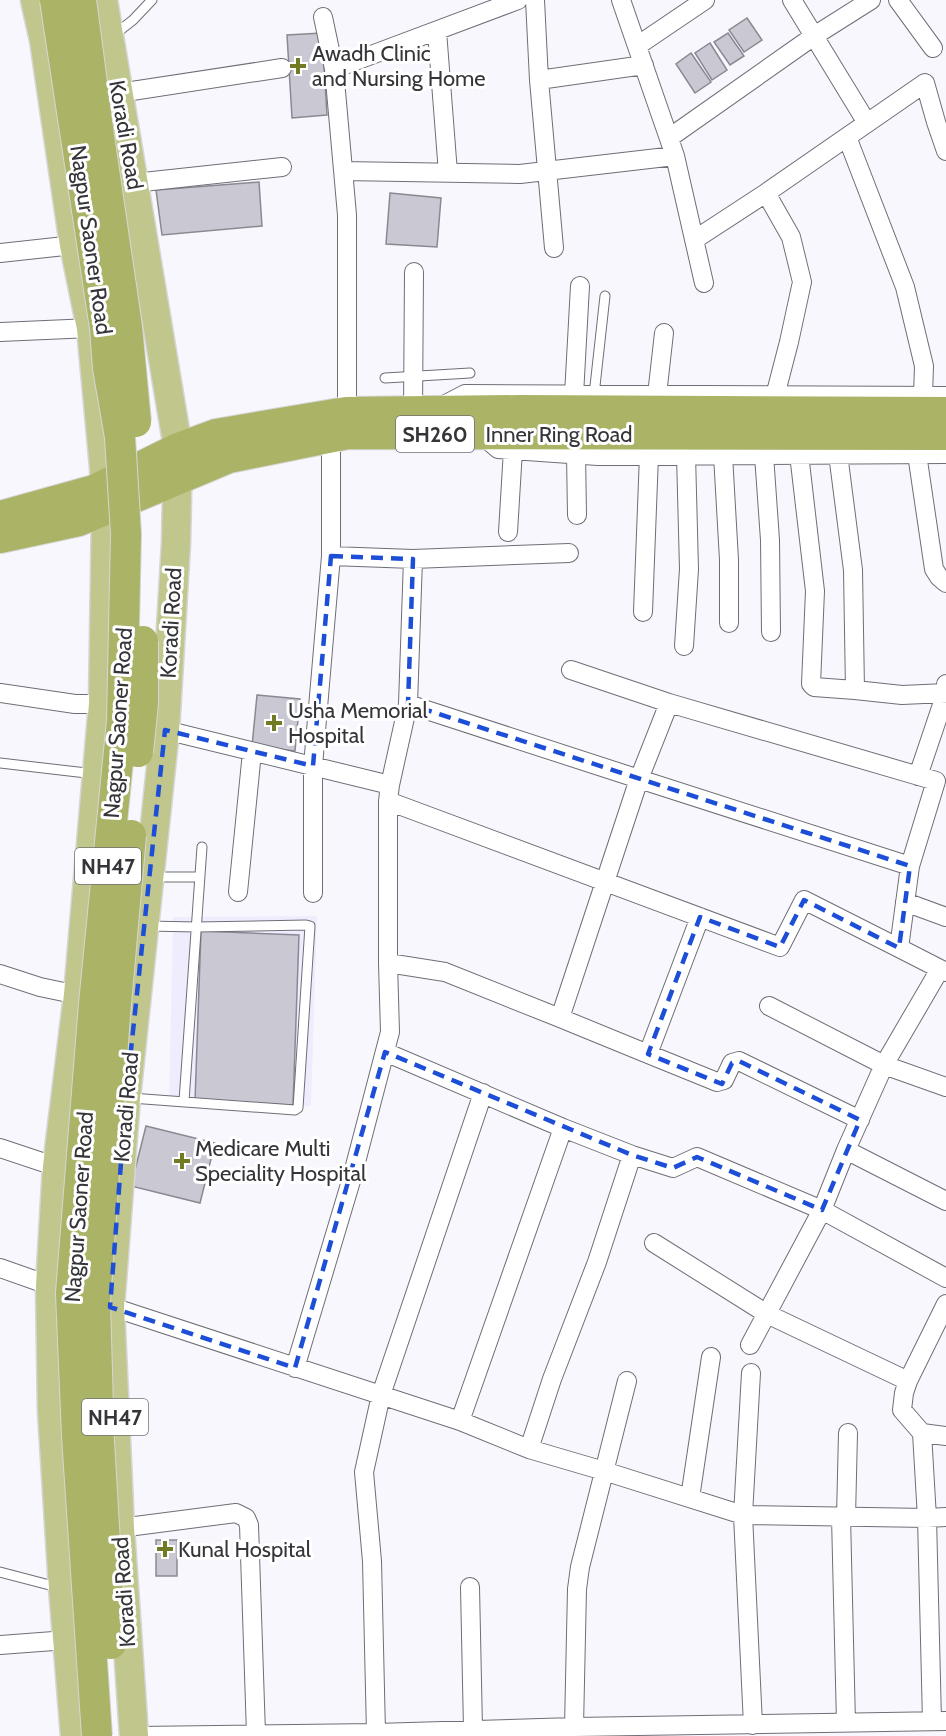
<svg xmlns="http://www.w3.org/2000/svg" width="946" height="1736" font-family="Cabin,sans-serif">
<rect width="100%" height="100%" fill="#f8f7fd"/>
<path fill="#efecfe" d="M317,916l-6,190h-142l4,-189z"/>
<path fill="#cac9d3" stroke="#8a8992" stroke-width="1.5" d="M747,18l15,22 -18,12 -15,-22z
M322,33l5,82 -35,3 -5,-83z
M728,33l16,23 -14,9 -16,-23z
M710,43l17,27 -15,10 -17,-27z
M691,53l20,29 -16,11 -19,-29z
M259,182l3,44 -100,9 -6,-45z
M390,193l51,5 -4,49 -51,-3z
M257,695l43,4 -5,52 -43,-5z
M201,931l98,4 -6,170 -98,-4z
M146,1126l69,17 -15,60 -69,-17z
M156,1540h21v36h-21z"/>
<g fill="none" stroke-linecap="round" stroke-linejoin="round">
<defs>
<path id="service" d="M114,35l19,-15 19,-20
M385,378l85,-5
M594,395l11,-99
M0,763l95,11
M152,877h48
M131,1098l164,12 3,-2 12,-182 -4,-1 -109,2 -50,-1
M184,1101l18,-254
M0,1572l61,16"/>
<path id="minor" d="M535,0l4,80 15,168
M621,0l54,156 29,127
M792,0l75,123
M898,0l35,48
M323,17l11,52 13,146v206
M437,31l11,142
M637,46l68,-46
M334,69l184,-69
M539,80l105,-15
M119,93l163,-25
M847,137l58,150 19,79 -1,30
M669,138l145,-102 57,-36
M343,171l177,3 155,-18
M134,183l148,-16
M766,193l25,44 11,45 -13,60 -14,54
M694,240l72,-47 159,-110 11,39 10,29
M0,253l74,-8
M0,332l91,-4
M574,395l6,-109
M657,395l7,-62
M440,407l25,-13 481,2
M413,411l1,-139
M484,437l14,12 100,7 348,-2
M576,454l1,61
M799,454l16,137 -4,93 3,3 41,3 -2,-120 -15,-116
M917,454l17,115 5,8 7,6
M723,455l6,105v63
M764,455l6,85 1,92
M508,532l5,-82
M331,556l82,3 156,-6
M643,612l6,-157
M684,646l5,-77 -3,-114
M571,670l98,33
M855,690l47,5 44,-2
M0,693l75,11h28
M408,704l231,75 30,-76 267,78 -26,85
M165,730l225,55
M918,776l28,-83v-9
M388,801l392,146 24,-47 95,48
M238,892l14,-140
M313,893v-127l18,-210v-119
M905,902l41,15
M388,963l57,9 115,46 79,-239 271,87 -11,82 47,24
M0,974l40,13 38,8
M769,1006l115,59 62,22
M560,1018l88,36 52,-137
M385,1052l178,76 69,27 41,13 24,-11 125,53 124,68
M648,1054l69,28 7,-2 8,-17 7,-2 121,59
M0,1148l57,19
M846,1150l100,51
M654,1243l113,71 141,67
M0,1268l57,20
M103,1304l357,117 69,28 75,22 139,44 184,3 5,203
M946,1304l-38,77 -4,12 -2,17 20,23 5,85 19,-1
M750,1345l72,-135 24,-60 38,-85 56,-96
M295,1368l56,-187 39,-149 -2,-69v-162l2,-16 18,-81 5,-145
M751,1373l-8,142 10,210
M460,1421l103,-293
M922,1433l24,3
M529,1449l23,-70 45,-117 35,-107
M690,1498l21,-141
M841,1517l5,206
M846,1517l2,-84
M120,1528l116,-15 10,5 3,7 7,209
M470,1587l3,142
M0,1645l67,-5
M574,1727l3,-138 3,-22 47,-186
M376,1733l-4,-172 -8,-89 17,-77 102,-302
M138,1736l238,-3 198,-6 372,-6"/>
<path id="primary" d="M35,0l9,40 30,205 17,83 13,139 2,42 -3,195 -25,291 -21,172 -7,119 2,125 11,177 12,148
M103,0l75,448 -2,95 -11,187 -39,367 -16,210 10,221 14,208"/>
<path id="trunk" d="M0,516l94,-26 84,-42 38,-14 130,-22 174,-2 426,2
M0,538l79,-17 150,-63 119,-24 598,1"/>
</defs>
<use href="#service" stroke="#6f6e77" stroke-width="11"/>
<use href="#minor" stroke="#6f6e77" stroke-width="20"/>
<use href="#primary" stroke="#d7d6d7" stroke-width="31"/>
<use href="#trunk" stroke="#d7d6d7" stroke-width="32"/>
<use href="#service" stroke="#fff" stroke-width="9"/>
<use href="#minor" stroke="#fff" stroke-width="18"/>
<use href="#primary" stroke="#c0c68c" stroke-width="28"/>
<use href="#trunk" stroke="#abb366" stroke-width="30"/>
<defs>
<path id="trunk-bridge" d="M55,0l50,328 3,40 12,69 6,97 -4,187 -28,283 -23,289 6,143 20,300
M81,0l19,143 27,184 9,95
M138,752l5,-49v-62
M111,1644l-12,-202 -4,-140 20,-287 16,-180"/>
</defs>
<use href="#trunk-bridge" stroke="#d7d6d7" stroke-width="32" stroke-linecap="butt"/>
<use href="#trunk-bridge" stroke="#abb366" stroke-width="30"/>
</g>
<path fill="none" stroke="#1d4ed8" stroke-width="4.5" stroke-dasharray="12 8" stroke-linejoin="round" d="M331,556l82,3 -5,145 502,162 -11,82 -95,-48 -24,47 -80,-30 -52,137 74,30 10,-21 7,-2 121,59 -38,90 -125,-53 -24,11 -41,-13 -247,-103 -90,316 -185,-61 16,-210 39,-367 148,36z"/>
<g fill="#727a24" stroke="#fff" stroke-width="2">
<path d="M295 57h6v6h6v6h-6v6h-6v-6h-6v-6h6z"/>
<path d="M271 714h6v6h6v6h-6v6h-6v-6h-6v-6h6z"/>
<path d="M179 1152h6v6h6v6h-6v6h-6v-6h-6v-6h6z"/>
<path d="M162 1540h6v6h6v6h-6v6h-6v-6h-6v-6h6z"/>
</g>
<g text-anchor="middle" dominant-baseline="central" stroke-width="6" stroke-linejoin="round" paint-order="stroke">
<g fill="#fff" stroke="#727174" stroke-width="1.5">
<rect x="396" y="416" width="78" height="36" rx="4.5"/>
<rect x="75" y="848" width="66" height="36" rx="4.5"/>
<rect x="82" y="1399" width="66" height="36" rx="4.5"/>
</g>
<g font-size="21" font-weight="bold" fill="#353438">
<text x="435" y="434">SH260</text>
<text x="108" y="866">NH47</text>
<text x="115" y="1417">NH47</text>
</g>
<g font-size="22" fill="#353438" stroke="#fff" text-anchor="start">
<text x="312" y="53">Awadh Clinic<tspan x="312" dy="25">and Nursing Home</tspan></text>
<text x="288" y="710">Usha Memorial<tspan x="288" dy="25">Hospital</tspan></text>
<text x="195" y="1148">Medicare Multi<tspan x="195" dy="25">Speciality Hospital</tspan></text>
<text x="178" y="1549">Kunal Hospital</text>
</g>
<g font-size="22" fill="#353438" stroke="#fff">
<text transform="translate(126 135) rotate(80)">Koradi Road</text>
<text transform="translate(91 240) rotate(82)">Nagpur Saoner Road</text>
<text x="559" y="434">Inner Ring Road</text>
<text transform="translate(171 623) rotate(-87)">Koradi Road</text>
<text transform="translate(118 723) rotate(-86)">Nagpur Saoner Road</text>
<text transform="translate(126 1107) rotate(-85)">Koradi Road</text>
<text transform="translate(79 1207) rotate(-86)">Nagpur Saoner Road</text>
<text transform="translate(124 1592) rotate(-94)">Koradi Road</text>
</g>
</g>
</svg>
